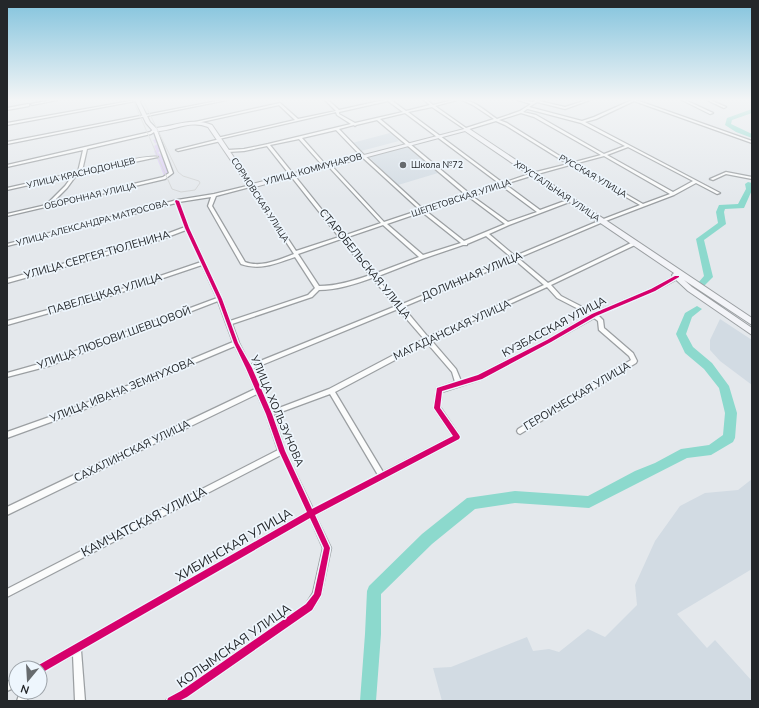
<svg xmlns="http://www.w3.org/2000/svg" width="759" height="708" font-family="'Nunito Sans',sans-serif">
<rect width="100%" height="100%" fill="#e4e8ec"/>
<path fill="#d2dbe3" d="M390,133l9,8 -38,10 -9,-8z
M407,147l31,26 -40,12 -29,-28z
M720,319l32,21v45l-32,-24 -10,-11v-10z
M752,479v90l-75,45 30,34 8,-8 37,41v20h-310l-9,-33 18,-1 76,-30 6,14 16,-2 10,3 29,-23 17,8 32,-32 -2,-20 20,-44 25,-35 25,-13 33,-3z"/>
<path fill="#dbcdf4" d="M156,139l1,2 -2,3 4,1 1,6 -2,2 4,2 8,18 -6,3 -10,-25 2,-1 -2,-4 2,-1 -3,-5z"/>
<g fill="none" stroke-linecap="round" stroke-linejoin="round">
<path fill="#8cd9cd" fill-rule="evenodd" d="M752,109v4l-20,7 -1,4 21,10v4l-16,-6 -11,-7 2,-7z
M748,182l4,1v7l-8,18 -19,1 -1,3 2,12 -22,16 9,37 -8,8h-6l-1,-2 6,-7 -8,-37 22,-16 -2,-11 3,-7 19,-1 8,-15 -1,-5z
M697,306l5,3 -10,8 -6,17 7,13 19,16 17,23 8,27 -2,25 -2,4 -22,13 -24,3 -98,50 -74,-5 -40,6 -43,35 -51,50v40l-5,67h-16l5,-67 2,-43 2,-5 53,-52 45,-36 48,-7 73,5 47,-25 20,-8 26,-14 28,-4 14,-10 2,-22 -6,-25 -15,-19 -19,-16 -9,-19 9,-21z"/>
<defs>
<path id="street" d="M52,100h5l-25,5 -1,-1z
M136,100h5l-134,25v-2z
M222,100h5l-220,44v-2z
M325,100h3l11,10 45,-10h7l15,11 24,-6 -6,-5h3l6,5 20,-5h4l-22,6 31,22 28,-9 -21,-14 -11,-5c13,0 24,12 35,19l23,-8 11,-7 -13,-4h4l11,2 2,-2h5l-1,1 26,6 22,-7h3l-25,9 -28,-7 -8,5 53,14 12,-4 38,-17h4l116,41v2l-118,-42 -38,18 -11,3 135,71 -3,1 -21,-11 -22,12 -71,27 -85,36 30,25 85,-41h4v2l-86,41 10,11 33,17 57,-24 24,-13h4v2l-24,13 -57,24 5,5 1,8 29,25 4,8 -1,2 -116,71 -2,-1 -1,-2 1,-2 113,-69 -2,-4 -30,-26 -1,-9 -4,-3 -43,24 -69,37 -40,13 -2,15 19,28 1,2 -1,2 -144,76 16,33 -10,47 -9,15 -125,87 -7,4h-14l2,-3 13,-7 125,-87 7,-11 10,-45 -13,-30 -229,132 4,51h-10l-2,-46 -33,18v-5h-4l1,-2 270,-154 -26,-57 -274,142v-8l271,-139 -12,-36 -9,-20 -250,121v-8l248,-118 -9,-21 -11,-22 -162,68 -66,24v-6l62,-22 164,-68 -15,-41 -169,65 -42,11v-4l39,-11 171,-64 -15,-33 -89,30 -106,30v-4l103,-28 91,-31 -15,-32 -29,11 -150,42v-4l146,-40 32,-12 -9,-24 -169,43v-2l170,-44 37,-6 37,-9 2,1 43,65 43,-14 -72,-91 -23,5 -16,1 -2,-1 2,-1 16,-1 24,-5 83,-20 -14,-9 -1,-3 -117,27 -2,-1 78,-18 -16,-15 -82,18 -2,-1 85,-19 18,16 38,-8zM388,101l15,11 -48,11 -16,-9v-2zM432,107l34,23 30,-9 9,4 63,39 -36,9 -29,10 -95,-71zM527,109h1l53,14 44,23 -21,8 -68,-39 -13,-3zM405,113l95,71 -30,10 -90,-75zM521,113l13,4 67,38 -30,8 -64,-40 -8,-3zM377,120l89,75 -43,14 -59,-54 -25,-26 15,-4 1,1 1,-1zM336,130l26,27 58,53 -36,12 -54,-58h-2v2l53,57 -38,13 -73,-91 29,-6 25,28h1l2,-1 -1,-1 -24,-27zM628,147l65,34 -20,11 -66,-37zM604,156l66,38 -27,10 -69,-40zM570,165l70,40 -39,15 -86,36 -26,-22 20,-9 63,-24v-2h-2l-30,11 -35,-26 29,-9zM502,186l35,26 -29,10 -36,-26zM250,187l44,67c-16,6 -33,14 -49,8l-33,-56 4,-10zM211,197l-3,9 33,58c20,7 36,-1 54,-7l20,31 -7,7 -78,26 -8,-22 -33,-71 -10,-26zM468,197h1l36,27 -41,17 -38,-30zM422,212l39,31 -38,12 -36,-31zM383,225l36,32 -45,17 -29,-36zM486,236l26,22 -112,47 -24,-28 46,-18 41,-14h4v-1zM341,239l29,36c-17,6 -33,11 -51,11l-21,-32zM515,260l29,25 -116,52 -25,-30zM372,278l24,28 -146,59 -11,-22 -7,-19 80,-27 7,-7c18,0 36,-6 53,-12zM547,287l10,11 33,17 -43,25 -69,35 -17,6 -5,-12 -25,-29zM398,309l26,30 -95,50 -58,22 -19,-42zM427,343l25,29 3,10 -18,6 -3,20 19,28 -70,36 -48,-80zM330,394l48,81 -65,34 -28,-58 -12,-36z
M682,100h3l28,13 -3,1z
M707,100h3l16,7 -2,1z
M28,104h1v2l-22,4v-2z
M154,129l3,1 16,43 -8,6 -158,37v-2l39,-9 19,-19 8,-11 -66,15v-2l71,-16 5,-22 -76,17v-2l143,-33zM154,132l15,41 -6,4 -111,26 15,-15 8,-11 7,-4 76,-16c-10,-3 -62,11 -76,14l5,-22 64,-15z
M220,139h1v2l-43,10 -2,-1z
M726,172l26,5v2l-26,-5 -13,6 -3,-1z
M16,678v9l-9,4v-9z
M20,692h8l-1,9h-10z"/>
<path id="secondary" d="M135,100h4l11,22 6,6c19,-2 37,-11 56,-3l40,59 216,-56 284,190v7l-68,-45 8,7 60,41v7l-64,-44 -15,-14 -1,-2 2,-2 -209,-142 -214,57 -2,-1 -41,-60c-18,-8 -36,5 -55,4l-7,-8z"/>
</defs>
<use href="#street" stroke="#9b9fa2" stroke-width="2.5"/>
<use href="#secondary" stroke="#9b9fa2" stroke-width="2"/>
<use href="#street" fill="#fbfcfc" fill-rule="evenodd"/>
<use href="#secondary" fill="#f3f4f8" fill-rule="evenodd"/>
<path stroke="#d2d4d5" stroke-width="1" d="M133,100l39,89 9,3 14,-2 5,-7 -1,-2 -16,-5 -5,-4 -35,-72"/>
<defs>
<path id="cycleway" d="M176,200l3,1 10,27 33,71 16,44 14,25 20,46 13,37 27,58 141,-73 -19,-28 3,-20 41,-13 69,-35 45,-26 59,-25 24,-13h4v1l-24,14 -59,25 -45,26 -69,37 -40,12 -2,17 19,27 1,2 -1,2 -144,76 15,33 -9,47 -9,15 -125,87 -8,4h-12l1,-3 13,-7 125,-87 8,-10 10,-46 -14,-30 -267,154 -3,1v-5h-4l1,-2 270,-154 -28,-61 -13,-37 -20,-46 -12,-25 -16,-44 -33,-71 -10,-27z"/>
</defs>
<use href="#cycleway" stroke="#eef6fd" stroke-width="3"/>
<use href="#cycleway" fill="#d6006c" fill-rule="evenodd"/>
</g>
<linearGradient id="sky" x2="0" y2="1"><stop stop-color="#83c3dd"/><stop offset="0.5" stop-color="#f3f5f6"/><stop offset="1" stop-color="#f3f5f6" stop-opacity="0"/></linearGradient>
<rect width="759" height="199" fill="url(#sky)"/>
<circle fill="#676b6e" stroke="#eef6fd" stroke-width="1.5" cx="403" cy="165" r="4"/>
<g text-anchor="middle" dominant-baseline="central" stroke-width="3.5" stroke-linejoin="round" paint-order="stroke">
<g font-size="9" fill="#24272a" stroke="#eef6fd" text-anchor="start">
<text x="411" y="165">Школа №72</text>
</g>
<g font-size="9" fill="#24272a" stroke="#eef6fd">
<text transform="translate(313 169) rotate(-15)">УЛИЦА КОММУНАРОВ</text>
<text transform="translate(81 173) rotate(-13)">УЛИЦА КРАСНОДОНЦЕВ</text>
<text transform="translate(593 176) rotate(30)">РУССКАЯ УЛИЦА</text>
<text transform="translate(557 191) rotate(34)">ХРУСТАЛЬНАЯ УЛИЦА</text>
<text transform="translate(90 196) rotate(-13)">ОБОРОННАЯ УЛИЦА</text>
<text transform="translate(461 198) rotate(-18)">ШЕПЕТОВСКАЯ УЛИЦА</text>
<text transform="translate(260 200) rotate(57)">СОРМОВСКАЯ УЛИЦА</text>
<text transform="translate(92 223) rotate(-15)">УЛИЦА АЛЕКСАНДРА МАТРОСОВА</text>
</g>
<g font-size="11" fill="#24272a" stroke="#eef6fd">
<text transform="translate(97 255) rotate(-16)">УЛИЦА СЕРГЕЯ ТЮЛЕНИНА</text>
<text transform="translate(365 264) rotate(51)">СТАРОБЕЛЬСКАЯ УЛИЦА</text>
<text transform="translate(472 276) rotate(-23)">ДОЛИННАЯ УЛИЦА</text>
<text transform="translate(105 294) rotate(-17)">ПАВЕЛЕЦКАЯ УЛИЦА</text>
<text transform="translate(554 327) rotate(-28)">КУЗБАССКАЯ УЛИЦА</text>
<text transform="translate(452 330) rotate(-25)">МАГАДАНСКАЯ УЛИЦА</text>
<text transform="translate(114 338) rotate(-20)">УЛИЦА ЛЮБОВИ ШЕВЦОВОЙ</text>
<text transform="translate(122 390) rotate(-22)">УЛИЦА ИВАНА ЗЕМНУХОВА</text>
<text transform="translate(577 396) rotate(-31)">ГЕРОИЧЕСКАЯ УЛИЦА</text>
<text transform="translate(277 411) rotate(67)">УЛИЦА ХОЛЬЗУНОВА</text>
<text transform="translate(132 451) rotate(-26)">САХАЛИНСКАЯ УЛИЦА</text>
</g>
<g font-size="13" fill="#24272a" stroke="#eef6fd">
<text transform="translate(144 522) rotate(-27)">КАМЧАТСКАЯ УЛИЦА</text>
<text transform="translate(234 545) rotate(-30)">ХИБИНСКАЯ УЛИЦА</text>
<text transform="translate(234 646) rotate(-35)">КОЛЫМСКАЯ УЛИЦА</text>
</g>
</g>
<rect width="759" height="708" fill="none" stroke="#24272a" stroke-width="16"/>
<g transform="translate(28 680) rotate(198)"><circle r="19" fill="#eef6fd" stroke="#9da3a9"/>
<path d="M0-3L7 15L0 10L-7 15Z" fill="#676b6e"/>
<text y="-6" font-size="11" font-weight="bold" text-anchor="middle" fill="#24272a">N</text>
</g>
</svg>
